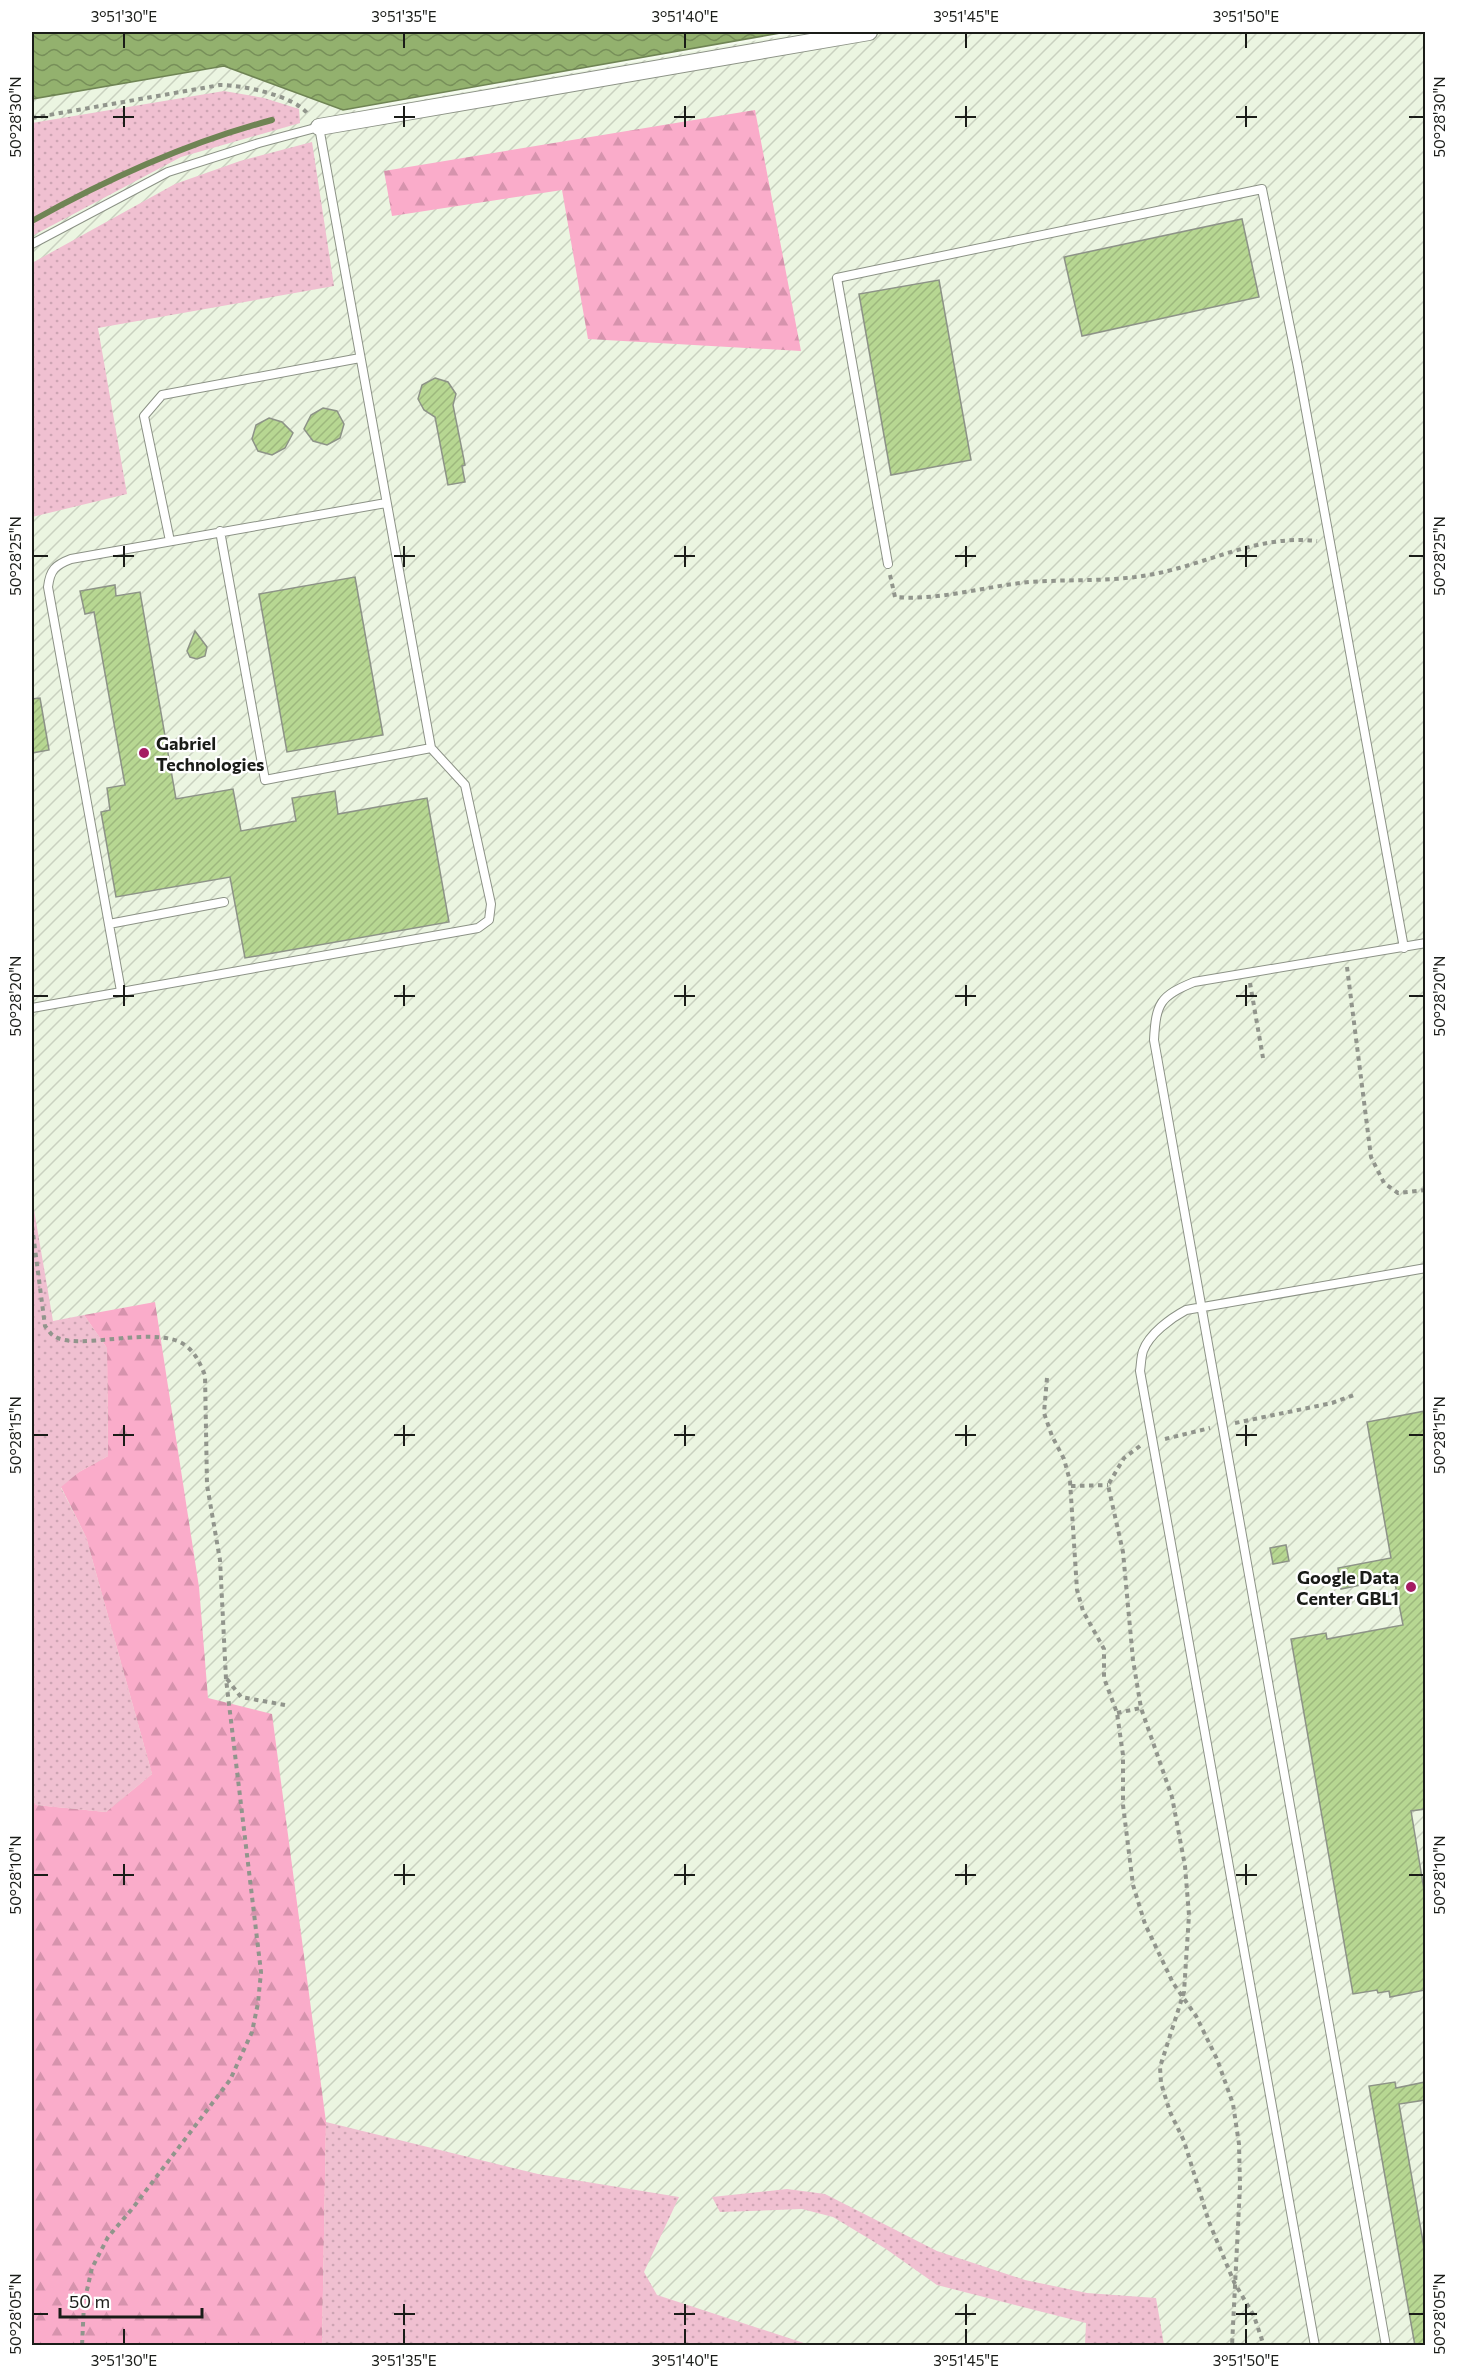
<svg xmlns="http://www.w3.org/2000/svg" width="1457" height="2377" font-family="Commissioner,sans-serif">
<defs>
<pattern id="industrial-furrows" width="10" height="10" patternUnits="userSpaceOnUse" patternTransform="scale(1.5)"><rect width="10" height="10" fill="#ebf5e1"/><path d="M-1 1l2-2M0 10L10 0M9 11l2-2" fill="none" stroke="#c9d1c0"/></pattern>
<pattern id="grass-dots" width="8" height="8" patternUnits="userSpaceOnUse" patternTransform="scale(1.5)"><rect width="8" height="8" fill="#f0c0d1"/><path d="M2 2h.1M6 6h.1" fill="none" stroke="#cda4b3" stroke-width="1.8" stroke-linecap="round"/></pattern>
<pattern id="forest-firs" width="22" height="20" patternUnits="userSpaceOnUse" patternTransform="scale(1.5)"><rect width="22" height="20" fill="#faacca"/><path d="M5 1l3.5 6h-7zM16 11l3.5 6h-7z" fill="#d693ad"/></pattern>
<pattern id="water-waves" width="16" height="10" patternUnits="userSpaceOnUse" patternTransform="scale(1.5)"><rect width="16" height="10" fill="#93b16e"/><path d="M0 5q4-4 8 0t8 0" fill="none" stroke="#778f59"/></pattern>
<pattern id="building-hatch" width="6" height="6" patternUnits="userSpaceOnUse" patternTransform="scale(1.5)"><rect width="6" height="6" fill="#b7d792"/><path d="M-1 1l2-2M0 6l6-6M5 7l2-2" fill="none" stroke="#9db87d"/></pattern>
</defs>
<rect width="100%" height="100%" fill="#f5fbef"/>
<path fill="url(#industrial-furrows)" d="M804,32h621v2313l-1393,1v-2247l192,-33 133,45z"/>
<path fill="url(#grass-dots)" d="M224,91l40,7 35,11 1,14 -119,34 -149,79v-113z
M312,142l22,144 -236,42 29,166 -95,23v-254l143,-79 65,-23z
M32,1198l21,123 31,-6 23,33 1,108 -29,16 -18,16 25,49 66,237 -46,38 -70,-7 -4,-6z
M326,2122l212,52 141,23 -35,75 13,23 153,50 -488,1z
M787,2189l38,5 112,57 88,29 62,13 69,5 8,47h-79l1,-22 -149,-38 -51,-36 -53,-32 -31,-8 -82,3 -8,-15z"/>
<path fill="url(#forest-firs)" d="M755,110l46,241 -213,-12 -26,-149 -170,26 -8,-45z
M155,1302l44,285 9,111 64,16 54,408 -4,223h-290v-546l4,6 70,7 46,-38 -66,-237 -25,-50 18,-15 29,-16 -1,-108 -23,-33z"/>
<path fill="url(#water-waves)" stroke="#6f8454" stroke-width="1.5" d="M32,32h754l-443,78 -119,-44 -192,33z"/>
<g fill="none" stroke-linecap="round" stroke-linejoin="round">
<path stroke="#6f8454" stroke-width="6" d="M32,221c77,-43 154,-78 240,-101"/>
</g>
<path fill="url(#building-hatch)" stroke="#8d9387" stroke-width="1.5" d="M1242,219l17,78 -177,39 -18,-79z
M939,280l32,180 -80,15 -32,-181z
M435,378l13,4 8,12 -3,11 12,60 -3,1 3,16 -17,3 -13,-68 -11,-7 -6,-11 4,-14z
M323,408l14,3 7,13 -4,14 -13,7 -14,-4 -9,-12 7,-14z
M269,418l13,4 11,11 -8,15 -13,7 -14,-4 -6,-12 4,-14z
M355,577l28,158 -96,17 -28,-158z
M115,585l1,11 24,-4 36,207 57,-10 8,42 55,-10 -4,-23 43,-7 3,23 89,-16 22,124 -204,36 -15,-81 -114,20 -15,-85 9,-2 -3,-22 18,-3 -31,-173 -9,2 -5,-23z
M195,631l12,16 -2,9 -8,3 -7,-2 -3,-6z
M40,698l9,52 -17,3v-54z
M1425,1411v398l-14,2 14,85v94l-35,7 -1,-6 -11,2 -1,-3 -24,4 -62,-355 35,-6 1,6 76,-14 -9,-47 -53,11 -3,-21 53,-10 -24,-136z
M1286,1545l3,16 -16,3 -3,-16z
M1395,2082l1,6 29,-6v18l-26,4 26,149v93h-10l-46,-260z"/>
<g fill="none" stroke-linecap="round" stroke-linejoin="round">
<defs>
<path id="lane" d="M32,244l136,-72 91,-29 60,-16 112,621 -166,32 -45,-249
M170,541l-26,-125 18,-21 198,-37
M888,564l-51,-286 425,-89 36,178 106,581
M109,924l115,-22
M121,991l-73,-404c2,-17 7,-22 23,-28l315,-56
M32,1008l446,-80 11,-8 2,-16 -26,-119 -34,-37
M1315,2346l-175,-975c1,-6 1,-14 3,-20 6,-17 28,-33 43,-41l240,-42
M1386,2346l-232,-1306c2,-37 6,-44 40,-58l232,-39"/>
<path id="street" d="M319,127l550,-95"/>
</defs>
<use href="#lane" stroke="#8c9286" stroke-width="10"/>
<use href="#street" stroke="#8c9286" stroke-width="18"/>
<path stroke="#91958c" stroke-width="4" stroke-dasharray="4.5 4.5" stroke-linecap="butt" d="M32,118l188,-33c24,0 74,11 88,29
M890,575l5,22c45,4 90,-11 135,-15 40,-3 79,0 119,-7 57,-10 109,-41 168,-34
M1347,967l24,190 13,26 14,10 28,-3
M1250,983l13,75
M32,1226l13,100c3,3 5,8 9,10 23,16 102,-12 131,9 11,8 15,19 20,30l2,110 13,75 6,119 35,293 -3,31 -6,29 -22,48 -98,129 -24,28 -16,31 -8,35 -2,43
M1047,1378l-3,35 8,23 12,23 6,22 7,109 6,21 21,38v29l13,35 6,42v50l10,80 12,39 28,59 23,33 21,43 16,45 6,40 1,42 -8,160
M1235,1423l97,-20 22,-8
M1165,1439l45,-11
M1140,1446l-16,12 -16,27 15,67 10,108 8,48 31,89 13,69 4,49 -5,77 -24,75 1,16 9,29 14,29 25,81 25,60 20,34 10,30
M1071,1486l37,-1
M227,1679l14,18 44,8
M1117,1713l24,-5"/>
<use href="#lane" stroke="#fff" stroke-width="8"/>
<use href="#street" stroke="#fff" stroke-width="16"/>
</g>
<path fill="none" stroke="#1a1c18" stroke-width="2" d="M124,33v15M404,33v15M685,33v15M966,33v15M1246,33v15M124,106v21M404,106v21M685,106v21M966,106v21M1246,106v21M33,117h15M113,117h21M394,117h21M674,117h21M955,117h21M1236,117h21M1409,117h15M124,546v21M404,546v21M685,546v21M966,546v21M1246,546v21M33,556h15M113,556h21M394,556h21M674,556h21M955,556h21M1236,556h21M1409,556h15M124,985v21M404,985v21M685,985v21M966,985v21M1246,985v21M33,996h15M113,996h21M394,996h21M674,996h21M955,996h21M1236,996h21M1409,996h15M124,1425v21M404,1425v21M685,1425v21M966,1425v21M1246,1425v21M33,1435h15M113,1435h21M394,1435h21M674,1435h21M955,1435h21M1236,1435h21M1409,1435h15M124,1864v21M404,1864v21M685,1864v21M966,1864v21M1246,1864v21M33,1875h15M113,1875h21M394,1875h21M674,1875h21M955,1875h21M1236,1875h21M1409,1875h15M404,2304v21M685,2304v21M966,2304v21M1246,2304v21M33,2314h15M394,2314h21M674,2314h21M955,2314h21M1236,2314h21M1409,2314h15M124,2329v15M404,2329v15M685,2329v15M966,2329v15M1246,2329v15"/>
<g fill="#a51b63" stroke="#fff" stroke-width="2">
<circle cx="144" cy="753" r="6"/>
<circle cx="1411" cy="1587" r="6"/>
</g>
<g text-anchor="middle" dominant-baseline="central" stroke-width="4.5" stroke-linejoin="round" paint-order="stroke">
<g font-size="18" font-weight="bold" fill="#1a1c18" stroke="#fff" text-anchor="start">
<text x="156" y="743">Gabriel<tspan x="156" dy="21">Technologies</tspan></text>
<text x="1399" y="1577" text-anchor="end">Google Data<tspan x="1399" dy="21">Center GBL1</tspan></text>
</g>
</g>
<rect width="1457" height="2377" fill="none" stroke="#ffffff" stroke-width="66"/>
<path d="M60 2308v9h142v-9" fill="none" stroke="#1a1c18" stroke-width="3"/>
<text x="69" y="2308" font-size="18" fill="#1a1c18" stroke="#ffffff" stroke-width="4.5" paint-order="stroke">50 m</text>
<rect x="33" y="33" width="1391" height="2311" fill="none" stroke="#1a1c18" stroke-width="2"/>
<g font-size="15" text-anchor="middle" fill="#1a1c18">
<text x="124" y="22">3°51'30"E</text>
<text x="404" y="22">3°51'35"E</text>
<text x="685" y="22">3°51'40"E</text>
<text x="966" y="22">3°51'45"E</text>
<text x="1246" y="22">3°51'50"E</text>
<text transform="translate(16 117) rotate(-90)" y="5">50°28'30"N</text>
<text transform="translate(1440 117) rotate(-90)" y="5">50°28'30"N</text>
<text transform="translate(16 556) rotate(-90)" y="5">50°28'25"N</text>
<text transform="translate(1440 556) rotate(-90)" y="5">50°28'25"N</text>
<text transform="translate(16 996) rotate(-90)" y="5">50°28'20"N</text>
<text transform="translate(1440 996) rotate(-90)" y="5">50°28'20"N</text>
<text transform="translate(16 1435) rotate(-90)" y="5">50°28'15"N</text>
<text transform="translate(1440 1435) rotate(-90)" y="5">50°28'15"N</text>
<text transform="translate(16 1875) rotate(-90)" y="5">50°28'10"N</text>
<text transform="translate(1440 1875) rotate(-90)" y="5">50°28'10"N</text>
<text transform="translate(16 2314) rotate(-90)" y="5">50°28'05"N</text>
<text transform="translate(1440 2314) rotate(-90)" y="5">50°28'05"N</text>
<text x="124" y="2366">3°51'30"E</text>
<text x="404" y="2366">3°51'35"E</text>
<text x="685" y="2366">3°51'40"E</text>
<text x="966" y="2366">3°51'45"E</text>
<text x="1246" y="2366">3°51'50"E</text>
</g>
</svg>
